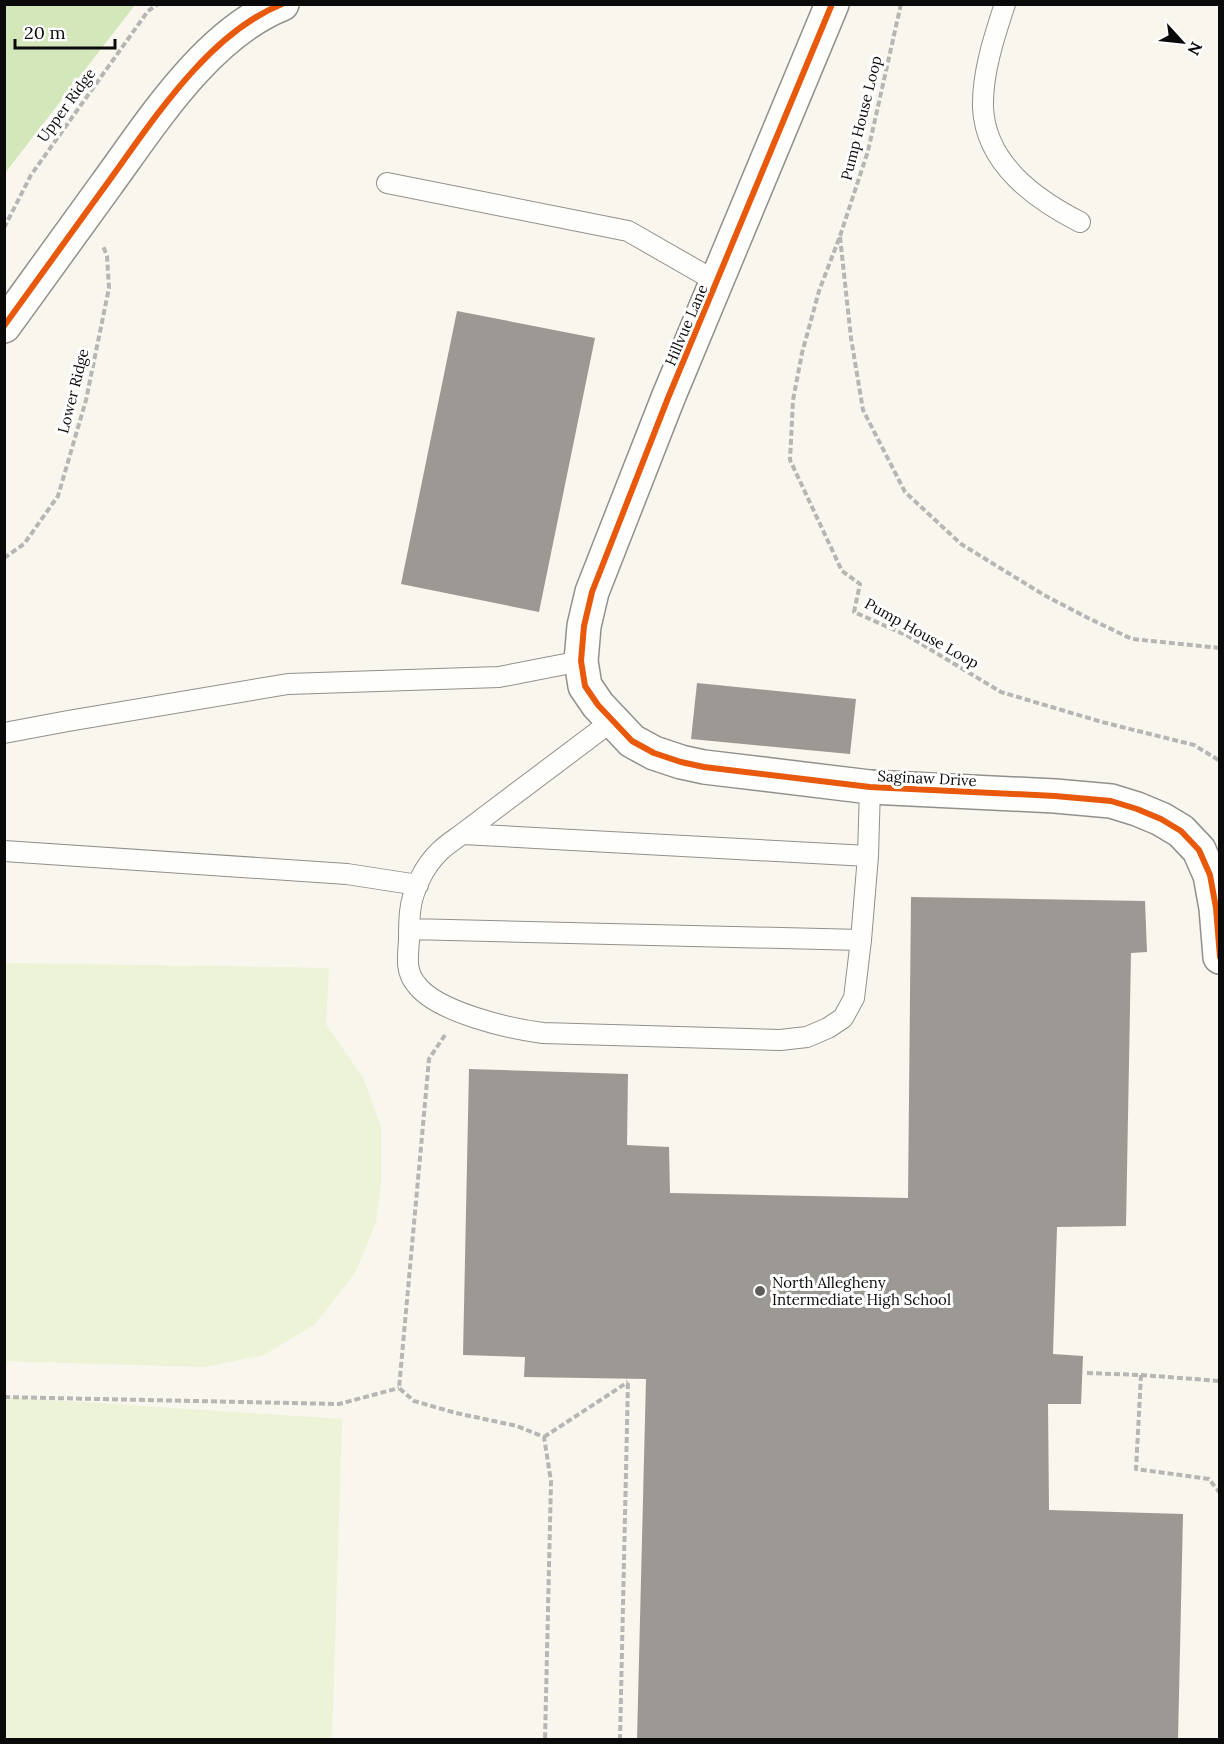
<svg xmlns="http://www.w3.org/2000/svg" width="1224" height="1744" font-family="Lora,serif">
<rect width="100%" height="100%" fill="#f9f6ed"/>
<path fill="#d3e7ba" d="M5,4l130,1 -130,168 -1,-168z"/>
<path fill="#ecf3d6" d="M5,963l324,5 -3,56 37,54 18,48v59l-5,37 -21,51 -40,51 -51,31 -60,12 -199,-6z
M5,1397l337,22 -10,320h-327z"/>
<path fill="#9c9893" d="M457,311l138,27 -56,274 -138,-28z
M697,683l159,16 -6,55 -159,-15z
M911,897l234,4 2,51 -16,1 -5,273 -69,1 -4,127 30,2 -2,48h-33l1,106 134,4 -5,226h-541l9,-361 -122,-2 1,-20 -62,-2 6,-286 159,5 -1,71 42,2 1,46 238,5z"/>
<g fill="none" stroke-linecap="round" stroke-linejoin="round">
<defs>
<path id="lane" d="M1005,4c-11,33 -23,70 -22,104 3,56 52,91 97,114
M387,183l241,48 89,51
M612,721l-150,113c-8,6 -16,11 -22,17 -16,15 -28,40 -30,61 -1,10 -1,19 -1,28 -1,16 -4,31 7,44 20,28 94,45 127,49l237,7 27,-3 21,-9 15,-10 11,-20 7,-58 7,-84 2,-69
M4,733l64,-12 220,-37 211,-7 82,-16
M462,834l406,22
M4,851l343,23 71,11
M409,929l452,11"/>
<path id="street" d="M832,4l-164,394 -76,194 -8,34 -3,35 4,25 13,19 34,36 22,12 27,9 23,5 166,20 185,9 56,5 26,8 24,10 20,12 18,19 11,25 6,33 4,49
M4,326c34,-47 68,-94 102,-141 46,-63 101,-151 176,-181"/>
</defs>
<use href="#lane" stroke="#92908c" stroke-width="22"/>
<use href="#street" stroke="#92908c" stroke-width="36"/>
<path stroke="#b7b6b5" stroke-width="4" stroke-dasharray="6 3" stroke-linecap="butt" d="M901,4l-33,147 -28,85 -21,55 -17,62 -9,47 -3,60 52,111 18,13 -6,28 54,24 93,56 101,30 92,23 26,16
M4,228l27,-53 117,-164 10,-7
M840,237l11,101 12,72 42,82 56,52 83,51 44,23 44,21 88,9
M4,558l20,-14 34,-48 28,-96 23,-112 -2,-32 -4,-10
M445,1035l-16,24 -30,329 15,13 42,12 61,13 27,11 7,44 -6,259
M1087,1373l54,2 -5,94 73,10 11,14
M1141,1375l79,6
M4,1397l335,7 60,-16
M544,1437l84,-55
M620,1740l8,-359"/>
<use href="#lane" stroke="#fefefc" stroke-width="20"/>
<use href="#street" stroke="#fefefc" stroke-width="33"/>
<defs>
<path id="cycleway" d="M832,4l-164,394 -76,194 -8,34 -3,35 4,25 13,19 34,36 22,12 27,9 23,5 166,20 185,9 56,5 26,8 24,10 20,12 18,19 11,25 6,33 4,49
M4,326c34,-47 68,-94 102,-141 46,-63 101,-151 176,-181"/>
</defs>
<use href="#cycleway" stroke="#fff" stroke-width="10"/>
<use href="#cycleway" stroke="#e8590c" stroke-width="6"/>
</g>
<circle fill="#5e5d59" stroke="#fff" stroke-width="2" cx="760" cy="1291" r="6"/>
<g text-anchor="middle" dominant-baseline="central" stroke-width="6" stroke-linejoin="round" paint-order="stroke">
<g font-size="15" fill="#0a0a0a" stroke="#fff">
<text transform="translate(66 105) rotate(-54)">Upper Ridge</text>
<text transform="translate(861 118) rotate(-76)">Pump House Loop</text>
<text transform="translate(686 325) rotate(-67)">Hillvue Lane</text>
<text transform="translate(73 391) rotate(-76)">Lower Ridge</text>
<text transform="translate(922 633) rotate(29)">Pump House Loop</text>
<text transform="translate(927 778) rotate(3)">Saginaw Drive</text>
</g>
<g font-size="15" fill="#0a0a0a" stroke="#fff" text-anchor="start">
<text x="772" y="1282">North Allegheny<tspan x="772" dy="17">Intermediate High School</tspan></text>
</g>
</g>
<rect width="1224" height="1744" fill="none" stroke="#0a0a0a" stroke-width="12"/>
<g transform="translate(1182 42) rotate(117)" stroke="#ffffff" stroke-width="4.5" paint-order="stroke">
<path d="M0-4.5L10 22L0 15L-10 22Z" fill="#0a0a0a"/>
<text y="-9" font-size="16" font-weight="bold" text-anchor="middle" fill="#0a0a0a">N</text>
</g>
<path d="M15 39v9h100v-9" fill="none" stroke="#0a0a0a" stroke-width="3"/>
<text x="24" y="39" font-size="18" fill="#0a0a0a" stroke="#ffffff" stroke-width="4.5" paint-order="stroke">20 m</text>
</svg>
